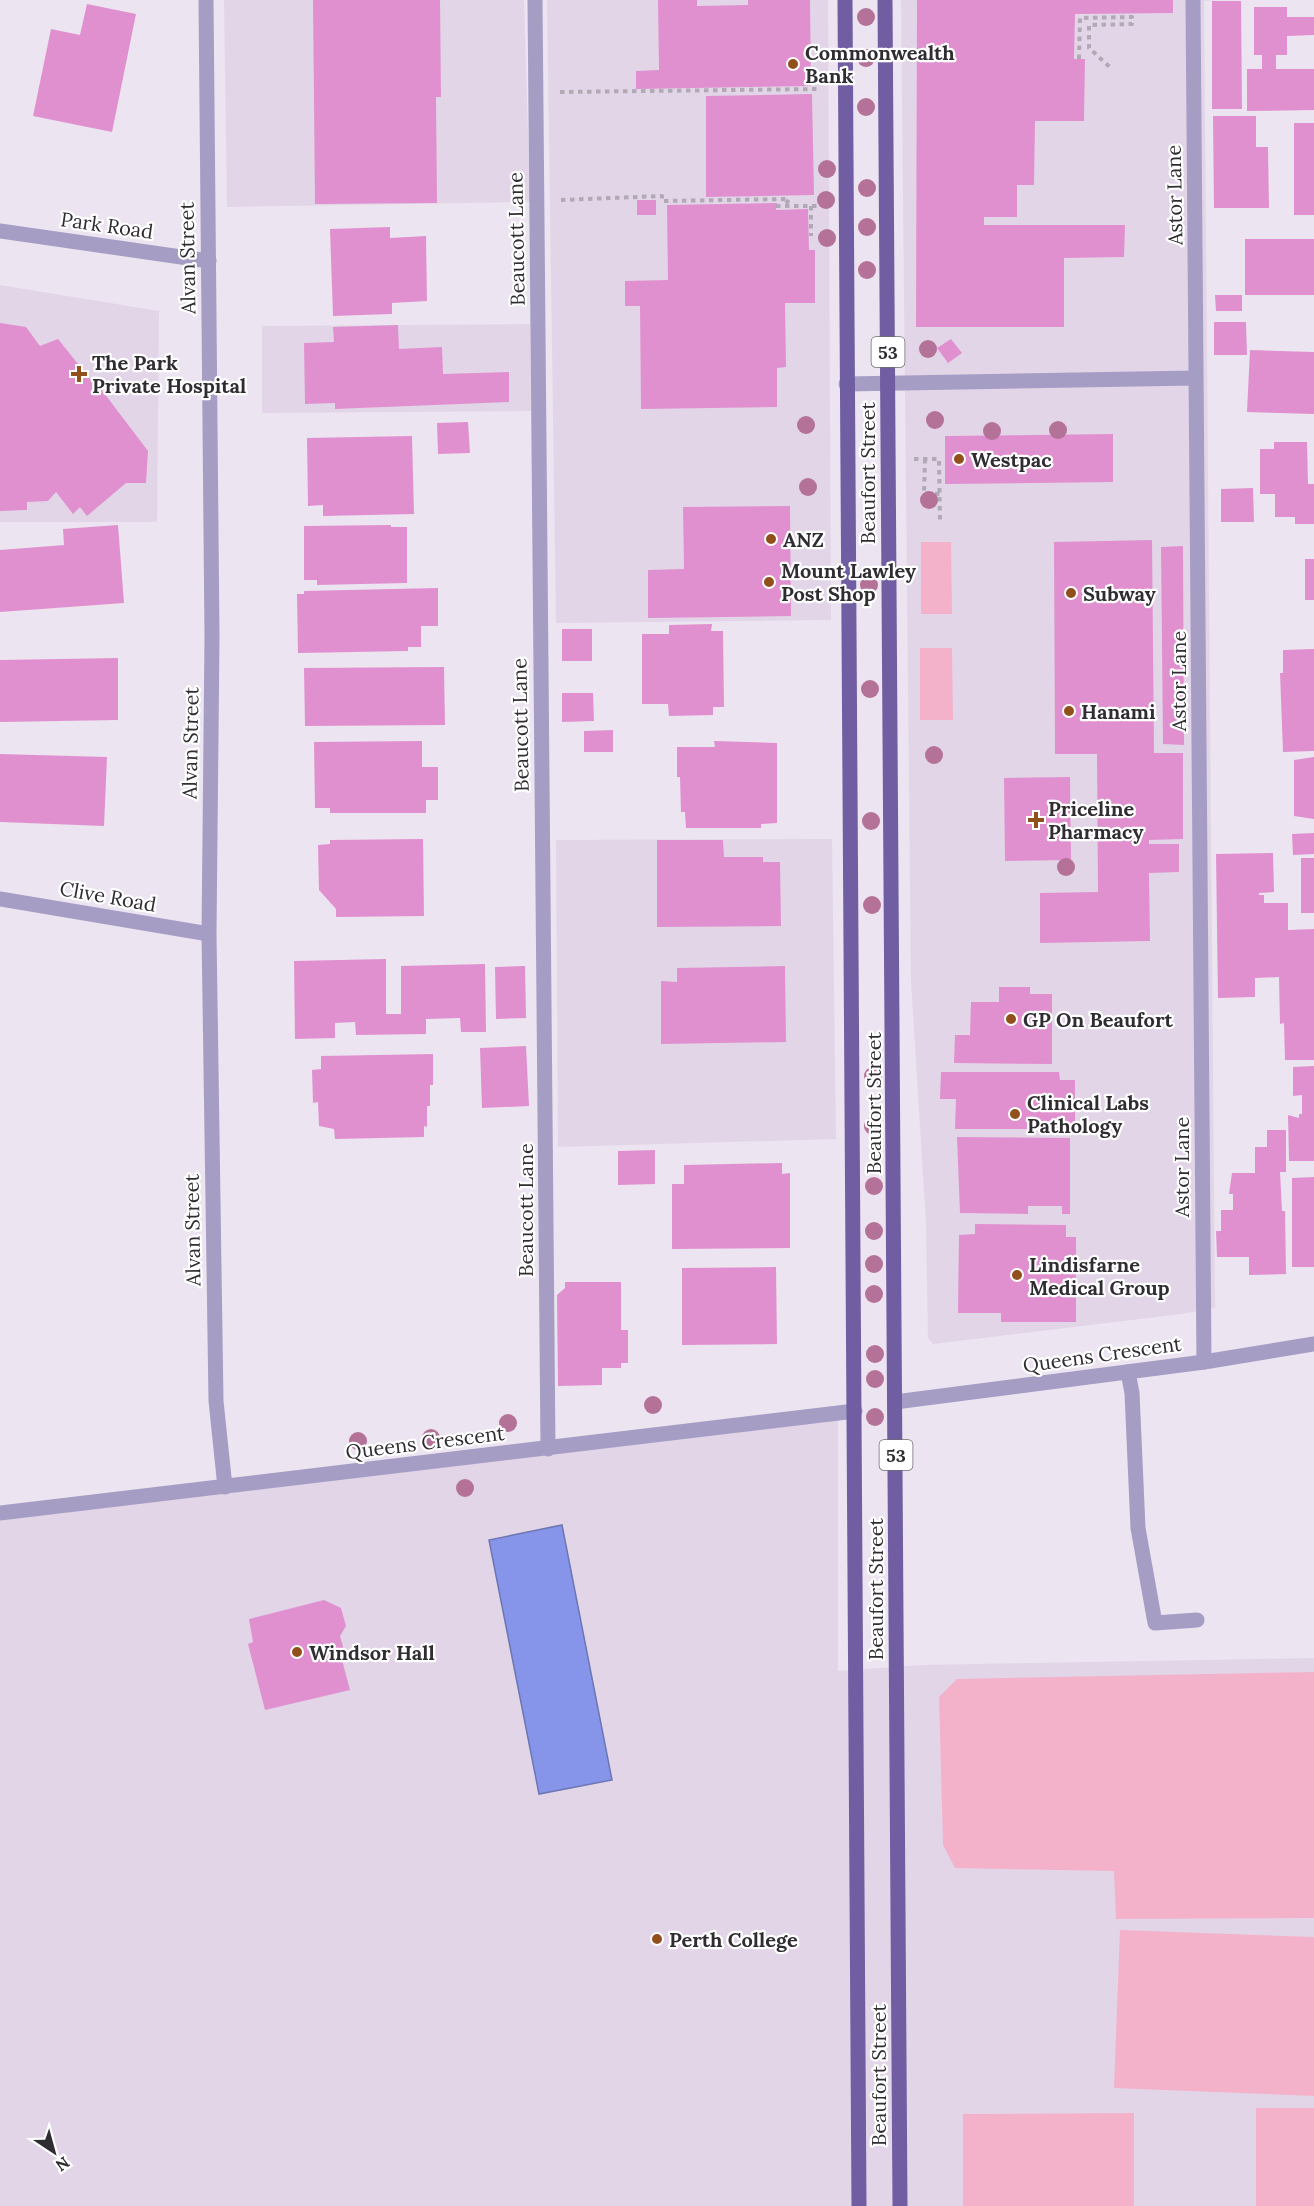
<svg xmlns="http://www.w3.org/2000/svg" width="1314" height="2206" font-family="Lora,serif">
<rect width="100%" height="100%" fill="#ece4f0"/>
<path fill="#e2d5e8" d="M224,0h300l6,202 -303,5z
M547,0h281l3,620 -275,3z
M901,0h317l-14,1 11,1307 -34,6 -248,30 -5,-6 -2,-115 -15,-242z
M0,285l159,26 -2,211h-157z
M530,324l1,87 -269,2v-87z
M832,839l4,300 -278,8 -2,-307z
M838,1417v254l84,-6 392,-7v548h-1314v-688z"/>
<path fill="#f3b2ca" d="M921,542h30l1,72h-31z
M920,648h32l1,72h-33z
M1314,1672v246l-198,1 -2,-48 -159,-3 -12,-23 -4,-148 18,-18z
M1120,1930l194,7v159l-200,-8z
M1256,2108h58v98h-58z
M1134,2113v93h-171v-92z"/>
<path fill="#8695e9" stroke="#6c76b2" stroke-width="1.5" d="M562,1525l50,255 -73,14 -50,-254z"/>
<path fill="#e190cf" d="M313,0h127l1,97h-5l1,106 -122,1z
M658,0h39v6l51,-1v-5h62l1,86 -175,3v-18l23,-1z
M917,0h256v13l-98,1 -1,45h11l-1,62h-49l-1,64h-17v32h-33v8h141l-1,32 -60,1v69h-148z
M1212,1h29l1,108h-30z
M87,4l49,10 -24,118 -79,-16 18,-87 29,6z
M1254,7h33v10h27v18l-27,1v19h-11v14h38v41l-67,1v-42h15v-14h-8z
M812,94l2,101 -108,2v-101z
M1213,116h43v31h12l1,61h-55z
M1294,123h20v92h-20z
M637,200h19v15h-19z
M777,203l-1,7 32,-1 1,41h6v53h-30l1,64 -9,1v39l-136,2 -1,-103h-15v-25l43,-1 -1,-75z
M390,227v11l36,-2 1,65 -35,2v11l-59,2 -3,-87z
M1245,239h69v56h-69z
M1215,295h27v16h-26z
M1214,322h32l1,33h-33z
M0,323l26,4 14,19 18,-7 41,51 2,-1 47,62 -2,32h-20l-39,33 -7,-9 -7,7 -17,-22 -8,9 -21,1v8l-27,1z
M398,325l1,24 43,-2 1,27 66,-2v30l-174,7v-6l-30,1 -1,-61 30,-1 -1,-15z
M951,339l11,14 -14,10 -11,-15z
M1250,350l64,2v62l-67,-2z
M468,422l2,31 -32,1 -1,-31z
M1113,434v48l-168,2v-48z
M412,436l2,78 -91,2v-11l-15,1 -1,-68z
M1274,442h33l1,42h6v40h-19v-7h-20v-23h-15v-45h14z
M1253,488l1,34h-33v-33z
M790,506l1,110 -143,2v-48l36,-1 -1,-62z
M118,525l6,78 -124,9v-62l64,-5 -1,-16z
M391,525v2h16v56l-90,2v-5h-13v-54z
M1152,540l2,213h29v86l-34,1v4h30v28l-30,1 1,68 -110,2v-50l58,-1 -1,-138h-42l-1,-212z
M1183,546l1,199 -21,-1 -2,-197z
M1305,559h9v41h-9z
M438,588v38h-17v21h-13v4l-110,2 -1,-59h7v-3z
M712,624l-1,7h12l1,76h-11v8l-44,1 -1,-12h-26v-70h27v-9z
M562,629h30v32h-30z
M1314,649v102l-31,1 -3,-79h3v-23z
M118,658v62l-118,2v-62z
M444,667l1,58 -140,1 -1,-58z
M562,693h31l1,28 -32,1z
M613,730v22h-29v-21z
M422,741v26h16v33h-12v13h-96v-5h-15l-1,-66z
M714,741l63,2v80l-16,1v4h-75l-1,-16h-4l-1,-35h-3v-30h38z
M0,754l107,3 -3,69 -104,-4z
M1314,757v62l-20,-3v-56z
M1070,777l1,83 -66,1 -1,-83z
M1314,833v21l-21,1 -1,-21z
M423,839l1,77 -88,1v-8l-17,-19 -1,-45 12,-1v-4z
M657,840h66l1,17h39v5h17l1,64 -124,1z
M1273,853l1,39 -15,1v2h5v8h24v27l26,-1v131h-29l-1,-37 -4,1 -1,-47 -24,1v19l-37,1 -2,-144z
M1301,858h13v55h-13z
M386,959v55h15v-48l84,-2 1,68h-25l-1,-14 -34,1v15l-70,1 -1,-13 -20,1v15l-40,1 -1,-78z
M525,966l1,52 -30,1 -1,-52z
M785,966l1,76 -125,2v-63l16,1v-14z
M999,987h31v7h22v70l-98,-1 1,-28h15l1,-33h28z
M526,1046l3,60 -47,2 -2,-60z
M433,1054v31h-3v21h-3v21l-3,-1v11l-89,2 -1,-10 -15,-3 -1,-24 -5,1 -1,-33 9,-1v-13z
M1314,1066v95h-25l-1,-46 11,3v-4h3v-19l-9,1v-29z
M941,1072h118l1,8h15v49h-120l1,-30h-16z
M1267,1130h19v42h-6l2,39h3l1,63 -37,1v-18h-32l-1,-26h5v-21h12v-16h-4l3,-21h23v-26h12z
M957,1137l113,1v76h-8v-8h-34v8l-68,-1z
M655,1150v34l-37,1v-34z
M782,1163v11l8,-1v75l-118,1v-65h12v-19z
M1314,1177v90h-22v-89z
M975,1224l91,1v12h10v85h-75v-9h-43l1,-78 16,-1z
M776,1267l1,77 -95,1v-77z
M565,1282h56v48h7v33h-7v5h-19v17l-44,1 -1,-91 8,-7z
M324,1600l17,8 5,18 -6,10 7,24h-5l8,30 -85,20 -17,-66 5,-2 -4,-23z"/>
<g fill="none" stroke-linecap="round" stroke-linejoin="round">
<path stroke="#b1aab4" stroke-width="4" stroke-dasharray="4.5 4.5" stroke-linecap="butt" d="M1079,59l1,-41 52,-1v7l-43,1v23l23,21
M560,92l259,-3
M561,200l101,-4v5l127,-2 -4,7
M776,206h44
M811,206v30
M914,459h25l1,62
M925,459l-1,34 16,1"/>
<path stroke="#a59dc4" stroke-width="15" d="M535,0l13,1449
M1193,0l11,1362
M846,384l350,-6
M1128,1372l4,21 6,135 17,95 42,-3"/>
<path stroke="#a59dc4" stroke-width="15" d="M206,0l6,637 -3,297 7,467 9,86
M0,231l209,30
M0,899l209,35
M895,1402l309,-40 110,-18
M0,1513l855,-102"/>
<path stroke="#705da2" stroke-width="15" d="M845,0l14,2206
M885,0l15,2206"/>
</g>
<g fill="#b47299">
<circle cx="866" cy="17" r="9"/>
<circle cx="866" cy="58" r="9"/>
<circle cx="866" cy="107" r="9"/>
<circle cx="827" cy="169" r="9"/>
<circle cx="867" cy="188" r="9"/>
<circle cx="826" cy="200" r="9"/>
<circle cx="867" cy="227" r="9"/>
<circle cx="827" cy="238" r="9"/>
<circle cx="867" cy="270" r="9"/>
<circle cx="928" cy="349" r="9"/>
<circle cx="935" cy="420" r="9"/>
<circle cx="806" cy="425" r="9"/>
<circle cx="1058" cy="430" r="9"/>
<circle cx="992" cy="431" r="9"/>
<circle cx="808" cy="487" r="9"/>
<circle cx="929" cy="500" r="9"/>
<circle cx="869" cy="585" r="9"/>
<circle cx="870" cy="689" r="9"/>
<circle cx="934" cy="755" r="9"/>
<circle cx="871" cy="821" r="9"/>
<circle cx="1066" cy="867" r="9"/>
<circle cx="872" cy="905" r="9"/>
<circle cx="873" cy="1076" r="9"/>
<circle cx="873" cy="1126" r="9"/>
<circle cx="874" cy="1186" r="9"/>
<circle cx="874" cy="1231" r="9"/>
<circle cx="874" cy="1264" r="9"/>
<circle cx="874" cy="1294" r="9"/>
<circle cx="875" cy="1354" r="9"/>
<circle cx="875" cy="1379" r="9"/>
<circle cx="653" cy="1405" r="9"/>
<circle cx="875" cy="1417" r="9"/>
<circle cx="508" cy="1423" r="9"/>
<circle cx="431" cy="1438" r="9"/>
<circle cx="358" cy="1441" r="9"/>
<circle cx="465" cy="1488" r="9"/>
</g>
<g fill="#914f1c" stroke="#fff" stroke-width="2">
<circle cx="793" cy="64" r="6"/>
<path d="M76 365h6v6h6v6h-6v6h-6v-6h-6v-6h6z"/>
<circle cx="959" cy="459" r="6"/>
<circle cx="771" cy="539" r="6"/>
<circle cx="769" cy="582" r="6"/>
<circle cx="1071" cy="593" r="6"/>
<circle cx="1069" cy="711" r="6"/>
<path d="M1033 811h6v6h6v6h-6v6h-6v-6h-6v-6h6z"/>
<circle cx="1011" cy="1019" r="6"/>
<circle cx="1015" cy="1114" r="6"/>
<circle cx="1017" cy="1275" r="6"/>
<circle cx="297" cy="1652" r="6"/>
<circle cx="657" cy="1939" r="6"/>
</g>
<g text-anchor="middle" dominant-baseline="central" stroke-width="4.5" stroke-linejoin="round" paint-order="stroke">
<g fill="#fff" stroke="#6e6c70" stroke-width="1.5">
<rect x="871.5" y="337" width="33" height="30" rx="4.5"/>
<rect x="879.5" y="1440" width="33" height="30" rx="4.5"/>
</g>
<g font-size="18" font-weight="bold" fill="#302d32">
<text x="888" y="352">53</text>
<text x="896" y="1455">53</text>
</g>
<g font-size="20" font-weight="bold" fill="#302d32" stroke="#fff" text-anchor="start">
<text x="805" y="52">Commonwealth<tspan x="805" dy="23">Bank</tspan></text>
<text x="92" y="362">The Park<tspan x="92" dy="23">Private Hospital</tspan></text>
<text x="971" y="459">Westpac</text>
<text x="783" y="539">ANZ</text>
<text x="781" y="570">Mount Lawley<tspan x="781" dy="23">Post Shop</tspan></text>
<text x="1083" y="593">Subway</text>
<text x="1081" y="711">Hanami</text>
<text x="1048" y="808">Priceline<tspan x="1048" dy="23">Pharmacy</tspan></text>
<text x="1023" y="1019">GP On Beaufort</text>
<text x="1027" y="1102">Clinical Labs<tspan x="1027" dy="23">Pathology</tspan></text>
<text x="1029" y="1264">Lindisfarne<tspan x="1029" dy="23">Medical Group</tspan></text>
<text x="309" y="1652">Windsor Hall</text>
<text x="669" y="1939">Perth College</text>
</g>
<g font-size="20" fill="#302d32" stroke="#fff">
<text transform="translate(1174 195) rotate(-91)">Astor Lane</text>
<text transform="translate(107 225) rotate(8)">Park Road</text>
<text transform="translate(516 239) rotate(-91)">Beaucott Lane</text>
<text transform="translate(187 258) rotate(-91)">Alvan Street</text>
<text transform="translate(867 473) rotate(-90)">Beaufort Street</text>
<text transform="translate(1178 681) rotate(-90)">Astor Lane</text>
<text transform="translate(520 725) rotate(-91)">Beaucott Lane</text>
<text transform="translate(190 743) rotate(-89)">Alvan Street</text>
<text transform="translate(108 896) rotate(10)">Clive Road</text>
<text transform="translate(873 1103) rotate(-90)">Beaufort Street</text>
<text transform="translate(1181 1167) rotate(-90)">Astor Lane</text>
<text transform="translate(525 1210) rotate(-90)">Beaucott Lane</text>
<text transform="translate(192 1230) rotate(-91)">Alvan Street</text>
<text transform="translate(1102 1354) rotate(-8)">Queens Crescent</text>
<text transform="translate(425 1442) rotate(-7)">Queens Crescent</text>
<text transform="translate(875 1589) rotate(-90)">Beaufort Street</text>
<text transform="translate(878 2075) rotate(-90)">Beaufort Street</text>
</g>
</g>
<g transform="translate(54 2152) rotate(144)" stroke="#ffffff" stroke-width="4.5" paint-order="stroke">
<path d="M0-4.5L10 22L0 15L-10 22Z" fill="#302d32"/>
<text y="-9" font-size="16" font-weight="bold" text-anchor="middle" fill="#302d32">N</text>
</g>
</svg>
